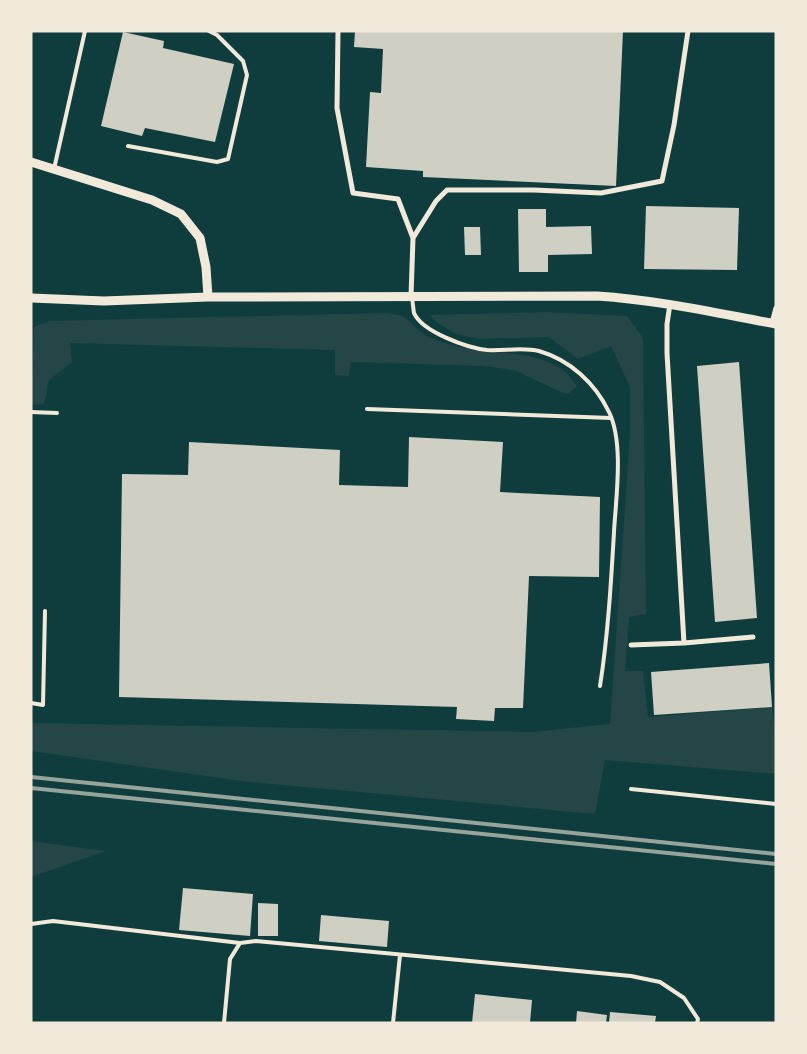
<svg xmlns="http://www.w3.org/2000/svg" width="807" height="1054" font-family="Karla,sans-serif">
<rect width="100%" height="100%" fill="#0f3d3e"/>
<path fill="#244646" d="M547,312l80,4 16,22 3,276 -17,3 -4,54h18l5,46 124,-10 4,33v34l-171,-14 -10,54 -354,-33 -210,-30v-28l500,9 79,-8 20,-289v-48l-19,-41 -33,13 -29,-22 -70,2 -23,-5 -17,-10 -9,-9z
M386,313c25,2 22,10 39,22 4,3 12,5 17,7 38,14 86,5 120,27 5,4 10,11 15,17l-9,8 -5,-1 -49,-23 -30,-4 -133,-4 -2,14 -14,-1v-25l-265,-7 2,19 -23,18 -5,24 -13,1 3,-78 15,-6z
M31,841l75,10 -75,26z"/>
<path fill="#cfcfc3" d="M355,31h268l-7,155 -193,-9v-6l-57,-4 4,-75 11,1 2,-44 -29,-2z
M123,32l41,9 -1,7 71,16 -19,78 -70,-14 -3,8 -41,-10z
M646,206l93,2 -2,62 -93,-1z
M518,209h28v18l45,-1 1,28 -44,1v17h-29z
M464,227h16l1,28h-16z
M739,362l18,256 -42,4 -18,-256z
M409,437l94,5 -3,50 100,5 -1,80 -70,-1 -6,132h-28l-1,13 -38,-2 1,-12 -338,-10 3,-223 66,1 1,-33 151,8 -1,35 69,2z
M769,663l3,44 -118,8 -3,-43z
M183,888l70,6 -3,42 -71,-6z
M258,903l20,1v32h-20z
M321,915l68,6 -2,26 -68,-6z
M475,994l57,6 -2,23h-58z
M577,1011l30,4 -1,8h-30z
M610,1012l46,4 -1,7h-46z"/>
<g fill="none" stroke-linecap="round" stroke-linejoin="round">
<path stroke="#f1e9da" stroke-width="4" d="M128,146l89,16 11,-3 19,-84 -4,-14 -26,-26 -8,-4
M54,169l31,-138
M412,298c1,5 1,10 2,15 8,19 54,35 73,37 17,1 36,-3 52,1 31,9 56,32 70,61 15,31 7,85 5,120 -3,51 -6,103 -14,154
M367,409l244,9
M31,412l26,1
M31,703l12,2 2,-94
M631,789l145,15
M31,924l22,-3 187,22 16,-2 375,35 29,6 24,16 14,21 -1,4
M224,1023l6,-64 10,-16
M393,1023l7,-68"/>
<path stroke="#f1e9da" stroke-width="5" d="M338,31l-1,77 16,85 45,6 15,39 -2,58
M413,238l23,-37 11,-11h87l67,3 61,-12 12,-56 14,-94
M670,304l-3,20v29l17,290
M772,323l4,-15
M631,645l53,-2 69,-6"/>
<path stroke="#f1e9da" stroke-width="9" d="M31,162l121,38 29,14 19,24 6,29 2,30
M31,298l73,3 104,-4 389,-1c61,4 119,17 179,28"/>
<path stroke="#97a49c" stroke-width="4" d="M31,777l745,77
M31,788l745,76"/>
</g>
<rect width="807" height="1054" fill="none" stroke="#f1e9da" stroke-width="65"/>
</svg>
